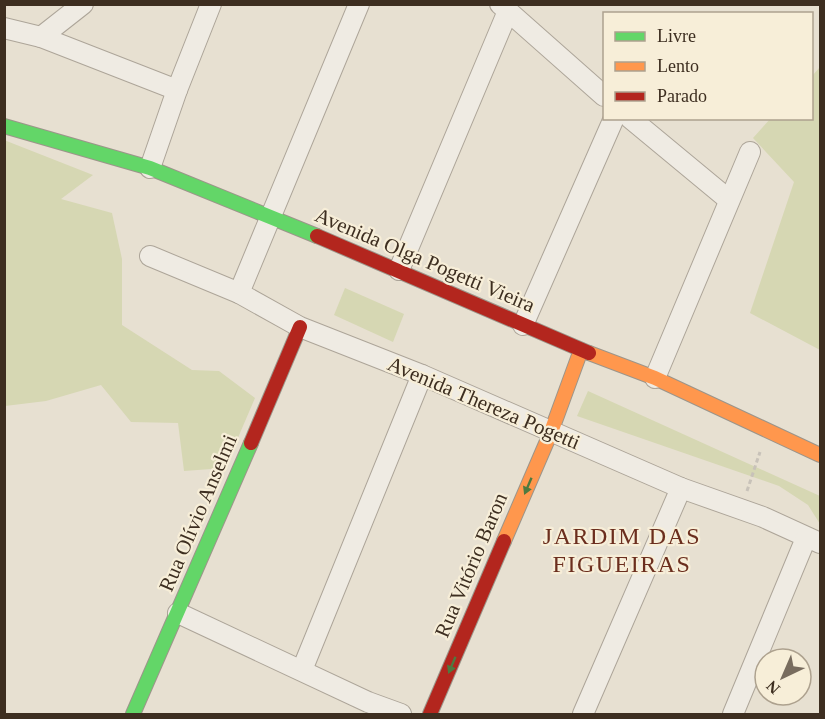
<svg xmlns="http://www.w3.org/2000/svg" width="825" height="719" font-family="'Times New Roman',serif">
<style>
.green{fill:#d6d7b3}
.lines{fill:none;stroke-linecap:round;stroke-linejoin:round}
.street-casing{stroke:#ada599;stroke-width:22}
.fast-casing{stroke:#9c958a;stroke-width:16}
.slow-casing{stroke:#9c958a;stroke-width:16}
.jam-casing{stroke:#9c958a;stroke-width:16}
.path{stroke:#c8c2b9;stroke-width:3;stroke-dasharray:4.5 3;stroke-linecap:butt}
.street{stroke:#efebe3;stroke-width:20}
.fast{stroke:#63d668;stroke-width:14}
.slow{stroke:#ff974d;stroke-width:14}
.jam{stroke:#b3261e;stroke-width:14}
.oneway{fill:#4e7a40}
.labels{text-anchor:middle;stroke-width:4.5;stroke-linejoin:round;paint-order:stroke}
.street-label{font-size:21px;fill:#3d2e20;stroke:#f7eed8}
.quarter-label{font-size:24px;letter-spacing:1.5px;fill:#6b2e1e;stroke:#f7eed8}
</style>
<rect width="100%" height="100%" fill="#e7e0d1"/>
<!-- green -->
<g class="green">
<polygon points="820,67 820,350 750,313 794,182 753,138 770,119 812,118 812,76"/>
<polygon points="4,140 93,175 61,199 112,213 122,259 122,325 192,370 219,371 255,398 225,468 184,471 178,423 131,422 101,385 46,401 5,406"/>
<polygon points="345,288 404,314 393,342 334,315"/>
<polygon points="588,391 820,496 820,524 808,505 779,486 577,416"/>
</g>
<g class="lines">
<!-- street casing -->
<g class="street-casing">
<g id="street">
<polyline points="500,4 604,96"/>
<polyline points="4,28 41,37 177,90"/>
<polyline points="41,37 83,4"/>
<polyline points="630,118 729,200"/>
<polyline points="150,168 177,90 211,4"/>
<polyline points="150,256 239,293 300,327 422,375 681,488 763,517 820,543"/>
<polyline points="399,270 508,11"/>
<polyline points="239,293 359,4"/>
<polyline points="523,325 614,118"/>
<polyline points="655,378 750,152"/>
<polyline points="178,613 368,702 401,714"/>
<polyline points="302,670 422,375"/>
<polyline points="583,714 681,488"/>
<polyline points="733,714 806,538"/>
</g>
</g>
<!-- fast casing -->
<g class="fast-casing">
<g id="fast">
<polyline points="4,126 150,168 317,236"/>
<polyline points="133,714 251,443"/>
</g>
</g>
<!-- slow casing -->
<g class="slow-casing">
<g id="slow">
<polyline points="589,353 655,378 820,455"/>
<polyline points="504,541 551,432 581,350"/>
</g>
</g>
<!-- jam casing -->
<g class="jam-casing">
<g id="jam">
<polyline points="317,236 589,353"/>
<polyline points="251,443 300,327"/>
<polyline points="430,714 504,541"/>
</g>
</g>
<!-- path -->
<polyline class="path" points="747,491 760,452"/>
<!-- street -->
<use href="#street" class="street"/>
<!-- fast -->
<use href="#fast" class="fast"/>
<!-- slow -->
<use href="#slow" class="slow"/>
<!-- jam -->
<use href="#jam" class="jam"/>
</g>
<!-- one-way arrows -->
<defs><path id="oneway-solid" d="M-6-.8H1V-3.2L6.5 0L1 3.2V.8H-6Z" transform="scale(1.5)"/></defs>
<g class="oneway">
<use href="#oneway-solid" transform="translate(528 486) rotate(113)"/>
<use href="#oneway-solid" transform="translate(452 665) rotate(113)"/>
</g>
<g class="labels">
<!-- street labels -->
<g class="street-label">
<text transform="translate(425 260) rotate(23)" y="7">Avenida Olga Pogetti Vieira</text>
<text transform="translate(484 403) rotate(23)" y="7">Avenida Thereza Pogetti</text>
<text transform="translate(198 513) rotate(-67)" y="7">Rua Olívio Anselmi</text>
<text transform="translate(471 565) rotate(-67)" y="7">Rua Vitório Baron</text>
</g>
<!-- quarter labels -->
<g class="quarter-label">
<text x="622" y="544">JARDIM DAS<tspan x="622" dy="28">FIGUEIRAS</tspan></text>
</g>
</g>
<!-- border -->
<rect width="825" height="719" fill="none" stroke="#3d2e20" stroke-width="12"/>
<!-- legend -->
<rect x="603" y="12" width="210" height="108" fill="#f7eed8" stroke="#ada18e" stroke-width="1.5"/>
<rect x="615" y="32" width="30" height="9" fill="#63d668" stroke="#ada18e" stroke-width="1.5"/>
<text x="657" y="42" font-size="18" fill="#3d2e20">Livre</text>
<rect x="615" y="62" width="30" height="9" fill="#ff974d" stroke="#ada18e" stroke-width="1.5"/>
<text x="657" y="72" font-size="18" fill="#3d2e20">Lento</text>
<rect x="615" y="92" width="30" height="9" fill="#b3261e" stroke="#ada18e" stroke-width="1.5"/>
<text x="657" y="102" font-size="18" fill="#3d2e20">Parado</text>
<!-- north arrow -->
<g transform="translate(783 677) rotate(224)"><circle r="28" fill="#f7eed8" stroke="#ada18e" stroke-width="1.5"/>
<path d="M0-4.5L10 22L0 15L-10 22Z" fill="#786c5e"/>
<text y="-9" font-size="16" font-weight="bold" text-anchor="middle" fill="#3d2e20">N</text>
</g>
</svg>
